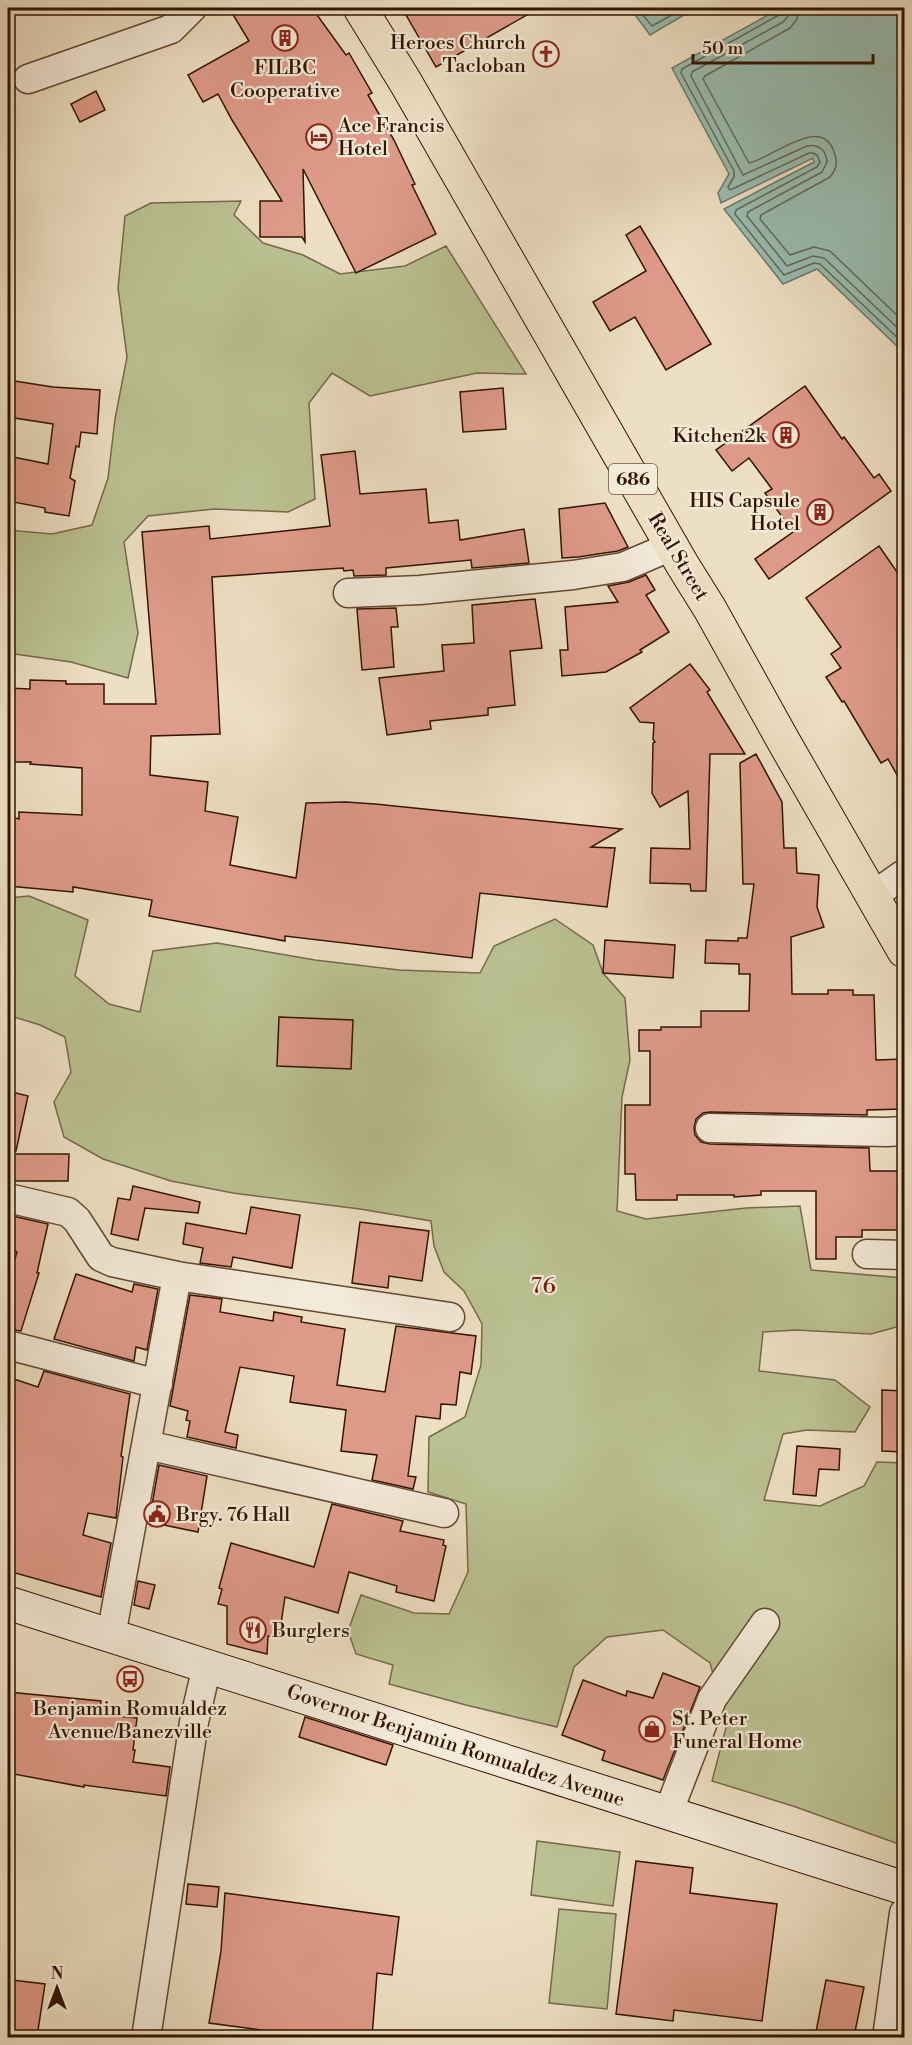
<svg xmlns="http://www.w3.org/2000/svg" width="912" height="2045" font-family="'Libre Bodoni',serif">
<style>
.green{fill:#bac192;stroke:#766a49;stroke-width:1.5}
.water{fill:#99bdb0;stroke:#70796a;stroke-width:1.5}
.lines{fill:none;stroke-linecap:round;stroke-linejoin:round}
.shore{stroke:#666858;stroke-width:1.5}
.building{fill:#de9a89;stroke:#331400;stroke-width:1.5}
.minor-casing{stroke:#624731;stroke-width:31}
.secondary-casing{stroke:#331400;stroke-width:35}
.primary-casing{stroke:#331400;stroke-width:35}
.minor{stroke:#f3ead8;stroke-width:28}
.secondary{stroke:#f3ead8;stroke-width:33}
.primary{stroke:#eddfc3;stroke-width:33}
.labels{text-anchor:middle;stroke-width:4.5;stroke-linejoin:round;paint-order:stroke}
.shield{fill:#f3ead8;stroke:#6d5441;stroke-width:1.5}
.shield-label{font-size:18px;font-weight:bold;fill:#331400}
.poi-label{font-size:20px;fill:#331400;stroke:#f3ead8;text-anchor:start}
.street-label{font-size:20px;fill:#331400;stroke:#f3ead8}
.quarter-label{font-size:22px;letter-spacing:1.5px;fill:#7a1f14;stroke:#f3ead8}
</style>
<rect width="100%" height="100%" fill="#eddfc3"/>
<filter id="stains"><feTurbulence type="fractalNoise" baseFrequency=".00333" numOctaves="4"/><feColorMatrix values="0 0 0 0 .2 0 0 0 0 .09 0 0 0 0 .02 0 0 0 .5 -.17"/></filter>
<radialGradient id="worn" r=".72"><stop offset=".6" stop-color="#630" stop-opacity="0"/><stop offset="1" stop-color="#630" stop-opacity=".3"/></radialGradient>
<!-- green -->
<g class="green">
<polygon points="241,201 234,215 263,243 303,255 340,274 405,266 446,246 526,374 477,373 370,396 332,373 309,403 315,499 288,512 214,509 148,516 124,542 138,633 128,678 71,662 8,653 8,530 52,534 92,525 108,478 115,419 127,357 118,288 125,216 151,203"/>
<polygon points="29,896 88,920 75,976 109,1004 140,1012 153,951 217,943 315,960 399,970 480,973 494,946 555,919 593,945 603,973 625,998 630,1060 622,1097 617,1211 646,1219 746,1208 800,1206 811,1270 904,1278 904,1325 871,1334 796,1330 763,1332 759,1371 835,1380 870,1407 855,1432 807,1430 783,1434 764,1500 820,1506 864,1486 877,1462 904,1463 904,1846 793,1806 712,1781 727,1724 710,1663 663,1630 607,1637 574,1667 557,1727 466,1705 389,1684 393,1665 356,1654 348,1631 361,1595 414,1613 449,1614 468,1572 466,1504 428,1492 429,1437 465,1417 481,1365 482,1324 464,1291 444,1272 434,1246 431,1221 360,1209 233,1193 171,1181 103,1159 64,1137 54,1102 71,1072 65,1037 40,1025 8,1015 8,898"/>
<polygon points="537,1841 620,1852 613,1906 531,1895"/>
<polygon points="559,1909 616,1914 607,2009 549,2003"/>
</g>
<!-- water -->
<g class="water">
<polygon points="630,8 696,8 650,35"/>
<polygon points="781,8 904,8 904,353 817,269 783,284 724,209 814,162 813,158 721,203 718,193 729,174 672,68"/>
</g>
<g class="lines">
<!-- shore -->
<g class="shore">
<polyline points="637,8 652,26 684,8"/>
<polyline points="783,8 779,15 682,69 681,73 734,171 734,177 728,187 730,190 809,153 813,153 817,155 820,162 817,167 736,210 735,214 784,275 814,263 820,264 904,344"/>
<path d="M790 8 789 15 783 22 692 72 691 76 743 175 807 146C819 144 826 150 827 162L822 172 748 212 747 216 787 266 813 256 824 258 904 334"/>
<path d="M799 8 797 19 790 28 705 76 703 79 749 163C771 159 824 111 835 155 838 163 835 171 830 177L761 215 760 219 790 255 814 247 830 251 904 322"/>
</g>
</g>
<!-- building -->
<g class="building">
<polygon points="229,8 312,8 346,55 349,53 372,93 368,95 394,140 415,184 412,185 436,234 356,273 303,169 305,242 302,237 260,237 260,201 282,201 232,120 218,94 203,102 188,75 249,41"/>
<polygon points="402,8 539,8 436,67"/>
<polygon points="96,91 105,110 80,122 71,104"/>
<polygon points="640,226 711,344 666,370 635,317 610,331 593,302 646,271 626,235"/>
<polygon points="8,380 53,387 100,390 97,434 81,432 79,447 76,446 70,478 75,481 69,516 45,512 45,508 8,501 8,456 48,464 53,424 8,417"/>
<polygon points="805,386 842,439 844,437 874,478 879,474 891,491 769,579 755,559 793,532 765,493 772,489 749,458 732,471 716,450"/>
<polygon points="503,388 506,429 463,432 460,392"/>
<polygon points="355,451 360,494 426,489 429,523 458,520 460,540 524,529 529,563 472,568 471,560 386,568 386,575 354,576 353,570 344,571 343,568 212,577 220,734 151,736 150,775 208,782 205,811 238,817 230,865 296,878 306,803 346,802 375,804 622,829 591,847 615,848 607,907 480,893 472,958 285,936 285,941 149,916 152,900 73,887 73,892 8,886 8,816 19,819 19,812 82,815 82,768 30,764 31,762 12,762 12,714 8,714 8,688 30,689 30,680 66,681 66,684 104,684 104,704 156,704 142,532 209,526 210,539 330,526 321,455"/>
<polygon points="605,503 628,547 618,551 578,557 562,558 559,509"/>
<polygon points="879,546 904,582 904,787 888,759 881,763 844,701 842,702 826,677 841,668 831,654 841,647 806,598"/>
<polygon points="646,575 655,590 646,595 669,632 640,650 642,652 606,672 562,676 560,650 568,650 565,607 618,602 608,586 629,582"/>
<polygon points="535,599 542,648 510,651 515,705 488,708 488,715 430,721 431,729 387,735 379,678 444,671 442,645 474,643 472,605"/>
<polygon points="396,608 398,627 391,627 394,667 362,670 357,609"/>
<polygon points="690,664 710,690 707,692 745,754 710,754 706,891 691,891 690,884 650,883 651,848 690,849 688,791 660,807 652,793 653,743 655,742 653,739 654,723 640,722 630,708"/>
<polygon points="756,754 782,802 784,848 796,848 797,873 819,875 817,907 824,927 791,937 792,994 828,994 828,990 853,990 853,995 874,995 876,1060 904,1059 904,1109 867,1110 867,1115 710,1112 703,1113 696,1119 694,1128 695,1135 701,1142 710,1144 869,1148 870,1171 902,1171 902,1188 904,1188 904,1230 862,1230 862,1237 836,1237 836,1259 816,1259 816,1191 761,1191 761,1195 734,1197 734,1195 677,1195 677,1200 636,1200 635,1174 625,1174 625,1105 650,1105 650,1051 639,1051 639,1030 661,1030 661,1027 701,1027 701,1011 749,1011 750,974 739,974 739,964 705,963 706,940 738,941 738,938 747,938 754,884 743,884 740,763"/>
<polygon points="605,940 675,945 673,978 603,973"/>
<polygon points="279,1017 353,1020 351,1069 277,1066"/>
<polygon points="8,1091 28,1096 16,1151 8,1150"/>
<polygon points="8,1154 69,1154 68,1181 8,1181"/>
<polygon points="133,1186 200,1202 198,1213 145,1208 138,1240 111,1234 118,1198 130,1200"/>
<polygon points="251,1207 300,1215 292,1268 233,1257 231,1267 200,1263 203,1248 183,1244 186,1223 246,1234"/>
<polygon points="8,1215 48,1224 37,1273 39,1273 21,1331 8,1329 8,1282 17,1252 8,1249"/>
<polygon points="360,1222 429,1231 422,1281 389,1276 388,1288 352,1283"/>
<polygon points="76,1274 132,1292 134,1284 158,1289 147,1350 136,1347 134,1361 54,1339"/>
<polygon points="190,1295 222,1299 220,1312 273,1321 274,1312 302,1317 301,1322 345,1329 337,1385 385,1392 396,1326 476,1336 471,1374 460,1372 456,1405 441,1404 440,1419 416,1416 408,1476 416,1477 413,1489 372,1480 377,1455 341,1451 346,1410 290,1402 294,1376 240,1367 225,1432 238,1435 236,1448 187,1437 190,1421 186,1420 188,1411 170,1406"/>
<polygon points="44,1371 130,1394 121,1456 123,1457 116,1518 88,1513 83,1535 111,1543 101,1597 8,1571 8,1377 38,1387"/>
<polygon points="882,1390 904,1391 904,1452 882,1451"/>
<polygon points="797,1446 840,1449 839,1470 819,1469 816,1496 793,1494"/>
<polygon points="159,1465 207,1476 198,1532 149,1522"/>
<polygon points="332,1504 403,1521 400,1531 444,1540 443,1545 446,1546 434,1601 396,1592 397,1586 349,1572 338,1613 285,1597 279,1637 268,1636 267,1654 227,1644 227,1606 218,1604 222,1589 219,1588 231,1543 314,1567"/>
<polygon points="138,1581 155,1585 149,1609 134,1605"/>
<polygon points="663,1673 700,1687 663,1780 602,1760 605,1751 562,1735 583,1680 626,1696 627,1691 653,1698"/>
<polygon points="8,1692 101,1701 99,1714 137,1718 133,1750 135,1750 133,1762 170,1767 166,1796 84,1785 84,1787 8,1773"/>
<polygon points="305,1717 393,1745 386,1765 299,1737"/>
<polygon points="636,1861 693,1868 690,1893 777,1904 762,2021 674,2010 673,2021 616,2014"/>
<polygon points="188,1884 219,1887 217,1907 186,1904"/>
<polygon points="225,1893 399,1917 392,1975 377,1973 372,2037 314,2037 209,2023 221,1951"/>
<polygon points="12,1980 45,1984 37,2037 8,2037 8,2011"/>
<polygon points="826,1980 864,1987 854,2037 815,2037"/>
</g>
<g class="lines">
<!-- minor casing -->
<g class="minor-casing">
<g id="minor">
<polyline points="28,79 171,29 192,8"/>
<polyline points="348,593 420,590 573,575 623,567 672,546"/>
<polyline points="874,895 904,874"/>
<polyline points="710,1128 886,1132 904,1131"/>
<polyline points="8,1198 68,1212 77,1220 101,1257 112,1262 177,1276 450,1317"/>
<polyline points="867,1254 904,1255"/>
<polyline points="8,1345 158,1384"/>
<polyline points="147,1445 444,1513"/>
<polyline points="111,1636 177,1276"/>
<polyline points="668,1813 712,1699 765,1623"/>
<polyline points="146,2038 194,1722 207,1666"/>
<polyline points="887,2038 904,1913"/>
</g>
</g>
<!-- secondary casing -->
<g class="secondary-casing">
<polyline id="secondary" points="8,1603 904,1888"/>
</g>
<!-- primary casing -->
<g class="primary-casing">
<polyline id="primary" points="360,8 406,83 682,564 710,609 784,742 904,951"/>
</g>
<!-- minor -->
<use href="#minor" class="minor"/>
<!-- secondary -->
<use href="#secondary" class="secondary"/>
<!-- primary -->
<use href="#primary" class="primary"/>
</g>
<!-- icons -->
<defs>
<g id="building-ring" transform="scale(1.35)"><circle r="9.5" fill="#f3ead8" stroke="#8f2418" stroke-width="1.5"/><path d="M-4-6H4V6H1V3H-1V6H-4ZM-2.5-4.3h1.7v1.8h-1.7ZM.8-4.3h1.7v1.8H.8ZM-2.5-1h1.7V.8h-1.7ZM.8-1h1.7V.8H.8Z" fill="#8f2418"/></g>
<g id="church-ring" transform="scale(1.35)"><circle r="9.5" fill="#f3ead8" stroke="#8f2418" stroke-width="1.5"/><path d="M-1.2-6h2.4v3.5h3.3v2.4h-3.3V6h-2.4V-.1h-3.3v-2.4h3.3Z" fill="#8f2418"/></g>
<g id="hotel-ring" transform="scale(1.35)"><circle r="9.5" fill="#f3ead8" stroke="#8f2418" stroke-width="1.5"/><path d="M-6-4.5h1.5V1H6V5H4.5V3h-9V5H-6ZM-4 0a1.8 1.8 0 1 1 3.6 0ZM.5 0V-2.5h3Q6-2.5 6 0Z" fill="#8f2418"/></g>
<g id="civic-ring" transform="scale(1.35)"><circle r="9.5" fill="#f3ead8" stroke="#8f2418" stroke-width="1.5"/><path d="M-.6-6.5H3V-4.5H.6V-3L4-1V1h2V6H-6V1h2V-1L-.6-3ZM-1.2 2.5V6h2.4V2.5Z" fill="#8f2418"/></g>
<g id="restaurant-ring" transform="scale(1.35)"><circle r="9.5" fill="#f3ead8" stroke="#8f2418" stroke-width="1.5"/><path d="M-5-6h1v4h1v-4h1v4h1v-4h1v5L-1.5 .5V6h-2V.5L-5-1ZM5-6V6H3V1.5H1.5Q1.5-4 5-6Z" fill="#8f2418"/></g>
<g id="bus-ring" transform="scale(1.35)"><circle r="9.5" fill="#f3ead8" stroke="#8f2418" stroke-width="1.5"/><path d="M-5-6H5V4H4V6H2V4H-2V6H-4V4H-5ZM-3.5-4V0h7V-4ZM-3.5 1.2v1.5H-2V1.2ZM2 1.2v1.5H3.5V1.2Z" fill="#8f2418"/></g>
<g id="shop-ring" transform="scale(1.35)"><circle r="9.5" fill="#f3ead8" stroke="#8f2418" stroke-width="1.5"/><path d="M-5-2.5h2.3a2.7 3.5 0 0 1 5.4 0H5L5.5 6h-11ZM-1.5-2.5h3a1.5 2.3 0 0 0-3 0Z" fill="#8f2418"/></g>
</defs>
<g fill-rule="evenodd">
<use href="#building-ring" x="285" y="38"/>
<use href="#church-ring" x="546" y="54"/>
<use href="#hotel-ring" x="319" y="137"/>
<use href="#building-ring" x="786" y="435"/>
<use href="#building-ring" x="820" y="512"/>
<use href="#civic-ring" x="157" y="1514"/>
<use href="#restaurant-ring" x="253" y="1630"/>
<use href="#bus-ring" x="130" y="1679"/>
<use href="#shop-ring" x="652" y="1729"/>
</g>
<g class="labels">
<!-- shield labels -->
<rect class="shield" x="609" y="464" width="48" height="30" rx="4.5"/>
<g class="shield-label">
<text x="633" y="485">686</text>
</g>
<!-- poi labels -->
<g class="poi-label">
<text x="526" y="49" text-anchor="end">Heroes Church<tspan x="526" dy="23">Tacloban</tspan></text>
<text x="285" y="74" text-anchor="middle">FILBC<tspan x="285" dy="23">Cooperative</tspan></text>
<text x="338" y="132">Ace Francis<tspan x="338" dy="23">Hotel</tspan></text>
<text x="766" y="442" text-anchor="end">Kitchen2k</text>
<text x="800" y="507" text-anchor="end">HIS Capsule<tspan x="800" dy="23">Hotel</tspan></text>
<text x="176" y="1521">Brgy. 76 Hall</text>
<text x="272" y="1637">Burglers</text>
<text x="130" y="1715" text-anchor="middle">Benjamin Romualdez<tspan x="130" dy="23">Avenue/Banezville</tspan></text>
<text x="672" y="1725">St. Peter<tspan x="672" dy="23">Funeral Home</tspan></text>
</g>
<!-- street labels -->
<g class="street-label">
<text transform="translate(679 556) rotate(59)" y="7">Real Street</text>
<text transform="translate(456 1745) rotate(18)" y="7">Governor Benjamin Romualdez Avenue</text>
</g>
<!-- quarter labels -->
<g class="quarter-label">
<text x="544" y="1293">76</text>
</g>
</g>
<!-- margin -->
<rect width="912" height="2045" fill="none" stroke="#eddfc3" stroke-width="30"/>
<rect x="9" y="9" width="894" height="2027" fill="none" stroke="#331400" stroke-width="3"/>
<rect x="15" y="15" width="882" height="2015" fill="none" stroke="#331400" stroke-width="1.5"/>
<!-- north arrow -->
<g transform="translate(57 1988)" stroke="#f3ead8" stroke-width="4.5" paint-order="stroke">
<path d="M0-4.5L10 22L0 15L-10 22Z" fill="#331400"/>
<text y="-9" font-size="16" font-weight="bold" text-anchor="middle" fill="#331400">N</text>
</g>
<!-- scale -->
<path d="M693 54v9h180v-9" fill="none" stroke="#331400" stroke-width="3"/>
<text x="702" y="54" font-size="18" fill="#331400" stroke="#f3ead8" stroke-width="4.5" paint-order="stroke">50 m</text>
<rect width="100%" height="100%" filter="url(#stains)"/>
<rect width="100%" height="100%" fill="url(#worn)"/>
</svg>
